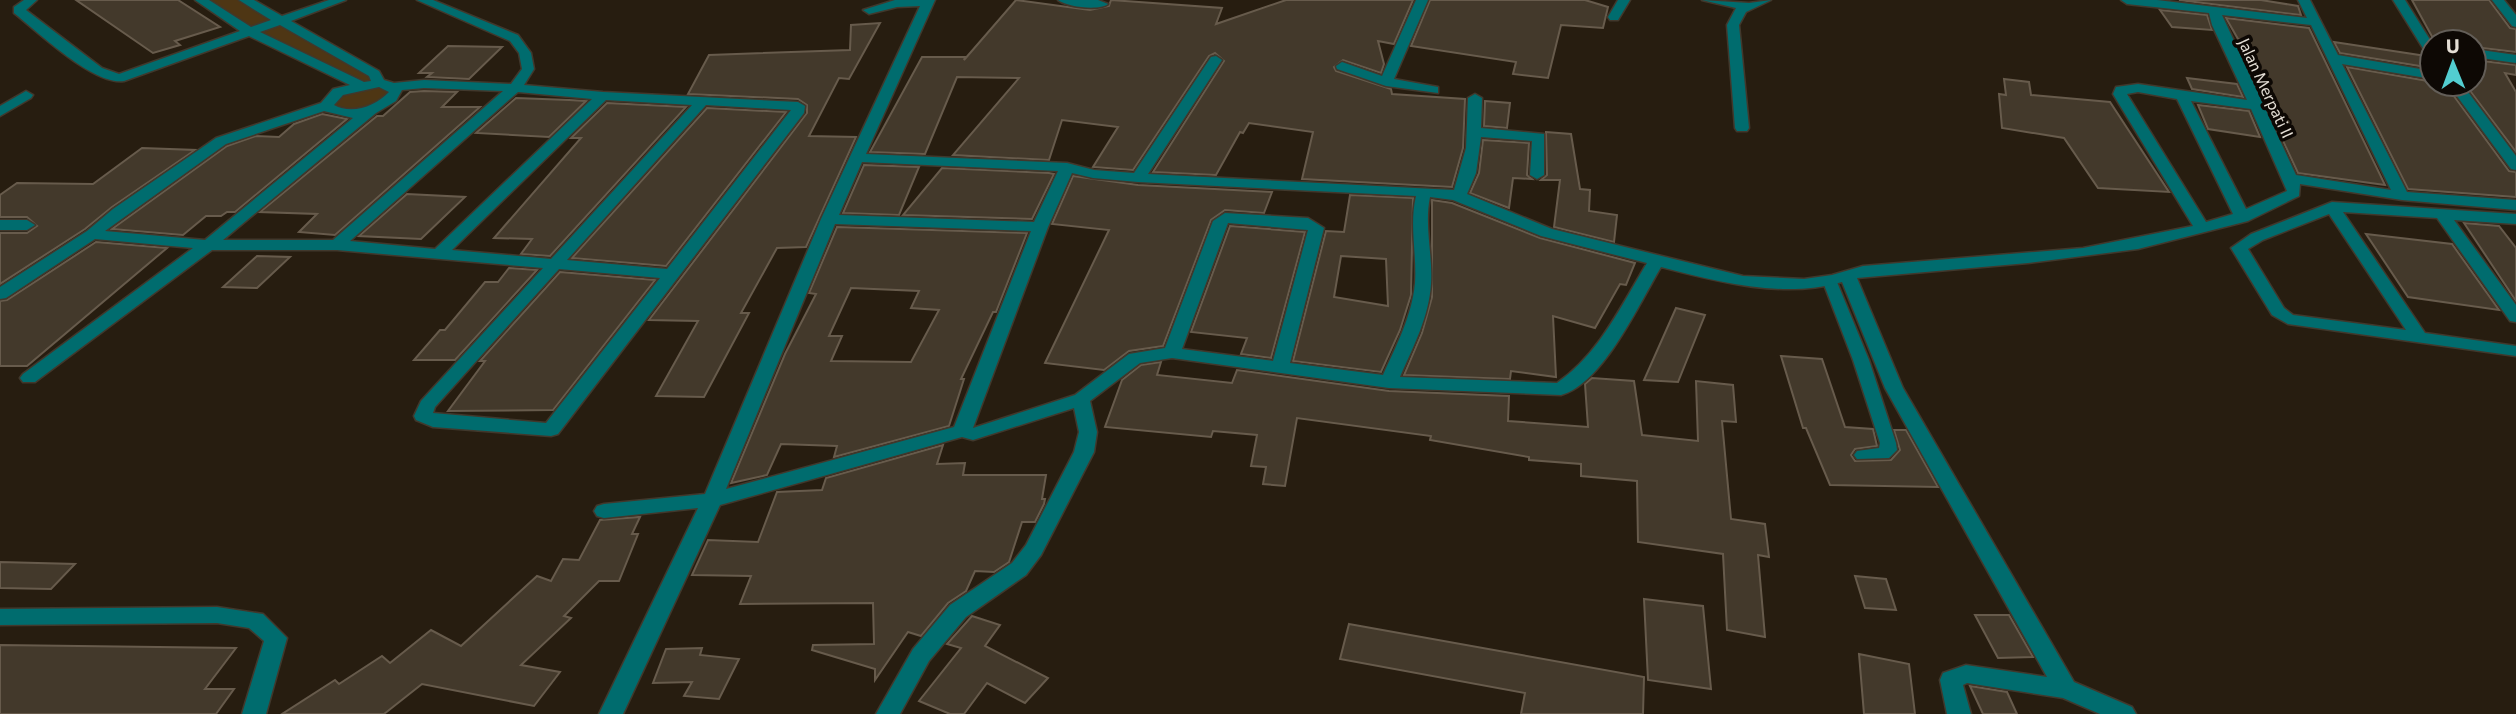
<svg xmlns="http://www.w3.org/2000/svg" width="2516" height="714" font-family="Commissioner,sans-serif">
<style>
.green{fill:#4e3614}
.building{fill:#43392b;stroke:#675b4c;stroke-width:2;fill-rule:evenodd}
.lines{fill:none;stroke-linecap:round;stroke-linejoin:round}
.service-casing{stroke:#41382c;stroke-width:3}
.minor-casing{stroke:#41382c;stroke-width:3}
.service{fill:#006c6e;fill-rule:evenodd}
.minor{fill:#006c6e;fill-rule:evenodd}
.labels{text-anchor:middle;stroke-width:7;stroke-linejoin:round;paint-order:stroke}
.far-street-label{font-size:16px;fill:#e4ded5;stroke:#0d0804}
</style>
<rect width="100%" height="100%" fill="#271d10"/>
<!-- green -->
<polygon class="green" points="201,0 245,0 394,87 383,104 343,113 327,102 358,86 248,31"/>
<!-- building -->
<g class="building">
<polygon points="76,0 178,0 220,27 175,41 180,45 153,53"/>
<polygon points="1016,0 1090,10 1109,6 1111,0 1222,8 1216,24 1286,0 1413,0 1394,44 1378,41 1384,64 1381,73 1343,60 1334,67 1336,71 1391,89 1392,94 1465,99 1463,148 1452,187 1302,179 1313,132 1249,123 1243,133 1240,132 1216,175 1153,172 1224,61 1215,53 1209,56 1133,170 1093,167 1118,127 1062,120 1049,160 953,155 1019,78 957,77 925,154 870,152 922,57 965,57 964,60"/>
<polygon points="1430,0 1585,0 1608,7 1603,28 1561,25 1548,78 1513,74 1516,62 1411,46"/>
<polygon points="2179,0 2261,0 2298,6 2301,15"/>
<polygon points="2412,0 2489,0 2510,28 2516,29 2516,52 2474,47 2474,42 2435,42"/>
<polygon points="2160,10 2207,15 2212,30 2172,27"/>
<polygon points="2226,18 2309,28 2385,185 2298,173 2258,87 2263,88 2250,41 2238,39"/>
<polygon points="880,23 849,79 839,78 809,136 856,137 806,247 777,248 741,313 749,313 704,397 656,396 698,321 649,320 807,113 807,105 798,99 688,94 709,55 850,50 851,25"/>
<polygon points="2334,42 2426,56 2432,60 2432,68 2340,53"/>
<polygon points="448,46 502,47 469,79 427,77 432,73 419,73"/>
<polygon points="2474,60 2516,65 2516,75 2505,73 2516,92 2516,152 2465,84 2474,84"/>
<polygon points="2347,67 2445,84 2509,171 2516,172 2516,197 2408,189"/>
<polygon points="2187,78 2237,84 2243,97 2192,89"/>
<polygon points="2004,79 2029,82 2031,95 2110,102 2169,192 2098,188 2064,138 2002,128 1999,94 2006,95"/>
<polygon points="424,91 457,92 442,107 480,107 335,235 299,232 317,214 260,212 377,116 383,116 410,92"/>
<polygon points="516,98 569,100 586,101 549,137 476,133"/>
<polygon points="1485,101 1510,103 1507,128 1484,126"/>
<polygon points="607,103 686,107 550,256 521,254 532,239 494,238 581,138 571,138"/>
<polygon points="2198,105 2249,111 2260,137 2208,129"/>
<polygon points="707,108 786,112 666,266 572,258"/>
<polygon points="322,114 347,119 235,212 227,212 221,216 206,216 183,235 112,229 227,146 256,136 279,137 294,124"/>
<polygon points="1546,132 1571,134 1580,189 1590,190 1589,211 1617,215 1614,242 1554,227 1560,180 1541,180 1547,175"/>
<polygon points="1483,140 1529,143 1527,175 1532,179 1513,178 1509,208 1470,193 1479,173"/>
<polygon points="142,148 195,150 112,207 85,229 0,284 0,233 27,233 37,226 27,217 0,217 0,195 17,183 93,184"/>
<polygon points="864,165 919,167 899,215 843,213"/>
<polygon points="942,168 1049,173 1054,174 1032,219 903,215"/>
<polygon points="1073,176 1138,185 1272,192 1264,213 1225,210 1211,220 1163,346 1129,351 1104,370 1045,363 1109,230 1052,224"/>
<polygon points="407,194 465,197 421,239 359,236"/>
<path d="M1350 195 1413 198 1411 295 1400 330 1381 372 1293 361 1326 231 1344 232ZM1341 256 1386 259 1388 306 1334 297Z"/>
<polygon points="1432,200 1452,203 1540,238 1635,263 1626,285 1620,284 1595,328 1553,316 1556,377 1511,371 1510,379 1404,375 1422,333 1432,297"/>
<polygon points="2464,223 2499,226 2516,248 2516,301"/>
<polygon points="1230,226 1305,232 1271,358 1241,354 1247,338 1191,332"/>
<path d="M837 227 1027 233 996 312H993L961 379H964L949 426 834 457 837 446 781 444 767 475 731 483 785 354 816 294 809 293ZM851 288 919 291 911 308 939 310 911 362 831 361 842 336H829Z"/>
<polygon points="2366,234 2452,244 2499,310 2408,297"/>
<polygon points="96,242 167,248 27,366 0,366 0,301 7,300"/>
<polygon points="257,256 290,257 257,288 223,287"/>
<polygon points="509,268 537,270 455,360 414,360 440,330 445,330 485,282 498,282"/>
<polygon points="560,272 655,280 553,410 448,411 485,361 480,361"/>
<polygon points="1676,308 1705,315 1678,382 1644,380"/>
<polygon points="1781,356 1822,359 1845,427 1873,429 1877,446 1855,449 1851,455 1855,461 1891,460 1900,450 1894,430 1906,430 1938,487 1830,485 1806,428 1803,428"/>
<polygon points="1161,362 1157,375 1232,383 1237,370 1389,391 1509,396 1508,421 1588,427 1585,384 1592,378 1634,381 1642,435 1698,441 1696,381 1733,385 1736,422 1722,421 1731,519 1765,524 1769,557 1758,555 1765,637 1727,630 1723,554 1638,542 1637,481 1581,476 1581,464 1529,460 1529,457 1430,440 1431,436 1297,418 1285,486 1263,484 1266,467 1251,466 1257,435 1213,431 1211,437 1105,427 1122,380 1141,365"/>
<polygon points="943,445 937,464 965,463 963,475 1046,475 1042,499 1045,499 1044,504 1035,522 1022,522 1009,562 994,572 975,571 966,591 948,603 921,636 908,632 875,680 875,669 812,650 813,645 874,644 873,603 740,604 751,576 692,575 708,540 758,542 777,492 822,490 826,478"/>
<polygon points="640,517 632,534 638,534 619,581 599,581 564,616 571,618 521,665 560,672 534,706 422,684 384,714 282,714 335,680 339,684 382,656 390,663 431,630 461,646 537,576 551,581 563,559 579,560 600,520"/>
<polygon points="0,562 75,564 51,589 0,588"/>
<polygon points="1855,576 1886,579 1896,610 1865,608"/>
<polygon points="1644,599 1703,606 1711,689 1648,680"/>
<polygon points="1975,615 2009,615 2033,657 1998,658"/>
<polygon points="972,616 1000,625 985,646 1048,678 1025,703 987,683 964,714 950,714 919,701 961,648 947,644"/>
<polygon points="1349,624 1644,677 1643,714 1521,714 1525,693 1340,659"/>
<polygon points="0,645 236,648 205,689 234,689 216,714 0,714"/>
<polygon points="702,648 700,655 739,659 719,699 684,696 692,682 653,683 666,649"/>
<polygon points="1859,654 1909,664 1915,714 1864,714"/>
<polygon points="1970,686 2007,692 2017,714 1983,714"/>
</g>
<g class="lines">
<!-- service casing -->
<g class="service-casing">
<polygon id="service" points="1830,278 1837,282 1869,360 1896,443 1897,450 1889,458 1857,459 1854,455 1857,451 1879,448 1880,443 1853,360 1823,282"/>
</g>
<!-- minor casing -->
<g class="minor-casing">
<g id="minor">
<path d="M24 0H37L26 10 102 68 119 74 240 31 195 0H209L251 27 271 20 239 0H254L282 16 329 0H346L291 21 379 71 384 80 394 83 424 80 511 84 522 69 519 53 510 41 417 0H433L518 35 531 53 534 69 524 85 603 92 798 102 805 106 804 113 558 434 551 436 433 427 416 420 414 416 421 401 543 268 337 250H212L35 382H23L20 378 23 374 193 248 95 239 6 298 0 299V287L87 231 113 209 216 138 321 103 333 89 350 85 249 36 124 81C94 86 37 31 14 13V7ZM280 25 369 76 371 81 364 82 260 32ZM379 87 389 92C376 106 352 115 334 105L343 95ZM424 88 503 91 333 240H223L376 113 396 101 402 90ZM518 92 592 99 435 249 350 241ZM606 100 692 105 551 259 452 250ZM706 105 791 110 667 269 567 260ZM324 111 353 118 205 240 105 231 226 144ZM559 269 660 278 546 423 433 413 435 407Z"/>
<path d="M895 0H935L866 154 1067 163 1094 170 1134 173 1211 57 1216 56 1222 60 1148 174 1454 190 1466 148 1468 98 1475 94 1482 98 1481 128 1544 134V175L1537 179 1530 175 1532 141 1481 137 1476 173 1467 194 1552 229 1743 276 1804 279 1832 275 1863 266 2083 248 2193 226 2113 94 2116 87 2138 84 2247 100 2212 25 2209 13 2127 4 2121 0H2157L2307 18 2298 0H2310L2338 55 2432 71V79L2342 64 2407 192 2516 200V210L2402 200 2300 184 2299 196 2248 221 2138 249 2028 263 1857 278 1903 388 2074 682 2132 707 2136 714H2100L2063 698 1967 683 1963 685 1971 714H1947L1940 680 1943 673 1966 665 2047 677 1885 388 1842 282C1783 299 1719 282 1661 267 1640 302 1603 384 1561 395L1389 388 1172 358 1140 363 1090 401 1097 432 1094 452 1041 555 1026 575 966 617 929 661 900 714H876L913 649 950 605 1012 563 1026 545 1074 452 1079 432 1074 408 973 440 962 437 720 505 623 714H599L698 508 604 518 597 516 594 511 597 506 604 504 705 494 821 219 920 6 897 7 869 14 863 10ZM2222 15 2311 25 2391 190 2296 175ZM2138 92 2177 99 2233 214 2206 222 2127 94ZM2191 101 2251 109 2287 191 2246 209ZM862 162 1058 171 1034 222 839 215ZM1072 173 1093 178 1138 182 1416 196C1409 225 1417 254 1415 283 1412 316 1396 346 1383 375L1290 363 1324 228 1308 218 1225 213 1213 221 1165 348 1129 354 1075 395 973 428 1048 227ZM1430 197 1453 200 1541 236 1647 263C1621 306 1599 354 1557 383L1400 377C1413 347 1429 317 1431 284 1433 255 1424 226 1430 197ZM1228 223 1308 230 1273 361 1182 349ZM835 224 1031 231 954 427 726 489Z"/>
<path d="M1058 0H1098L1108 4C1099 11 1067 7 1058 0Z"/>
<polygon points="1416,0 1428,0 1394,79 1438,87 1438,93 1386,86 1337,69 1336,66 1342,62 1382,76"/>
<polygon points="1618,0 1630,0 1618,20 1610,20 1608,17"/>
<polygon points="1702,0 1749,3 1771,0 1746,12 1739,25 1749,128 1747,131 1737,131 1735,128 1727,25 1736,8"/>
<polygon points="2393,0 2405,0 2432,43 2432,57 2426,53"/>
<polygon points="2492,0 2504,0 2516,15 2516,27 2512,26"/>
<polygon points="2474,49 2516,55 2516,63 2474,57"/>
<polygon points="2448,84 2462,84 2516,156 2516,170 2511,169"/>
<polygon points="26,91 33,95 31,98 0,116 0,106"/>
<path d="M2332 202 2516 214V224L2454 220 2516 305V322L2510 321 2437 218 2343 212 2425 333 2516 346V356L2288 324 2272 315 2231 248 2251 234ZM2329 214 2406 330 2293 315 2284 308 2248 249 2263 240Z"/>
<polygon points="0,220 27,220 35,225 27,230 0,230"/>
<polygon points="217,607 263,614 287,638 266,714 242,714 264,641 249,628 217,623 0,625 0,609"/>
</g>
</g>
<!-- service -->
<use href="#service" class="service"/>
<!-- minor -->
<use href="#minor" class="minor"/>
</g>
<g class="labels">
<!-- far-street labels -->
<g class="far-street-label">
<text transform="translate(2266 88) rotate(65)" y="6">Jalan Merpati II</text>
</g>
</g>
<!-- north arrow -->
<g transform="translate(2453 63) rotate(359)"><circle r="33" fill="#0d0804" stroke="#635e58" stroke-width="2"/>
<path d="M0-5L12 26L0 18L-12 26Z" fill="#52cdd0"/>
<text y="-10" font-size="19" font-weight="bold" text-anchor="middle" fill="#e4ded5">U</text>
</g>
</svg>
